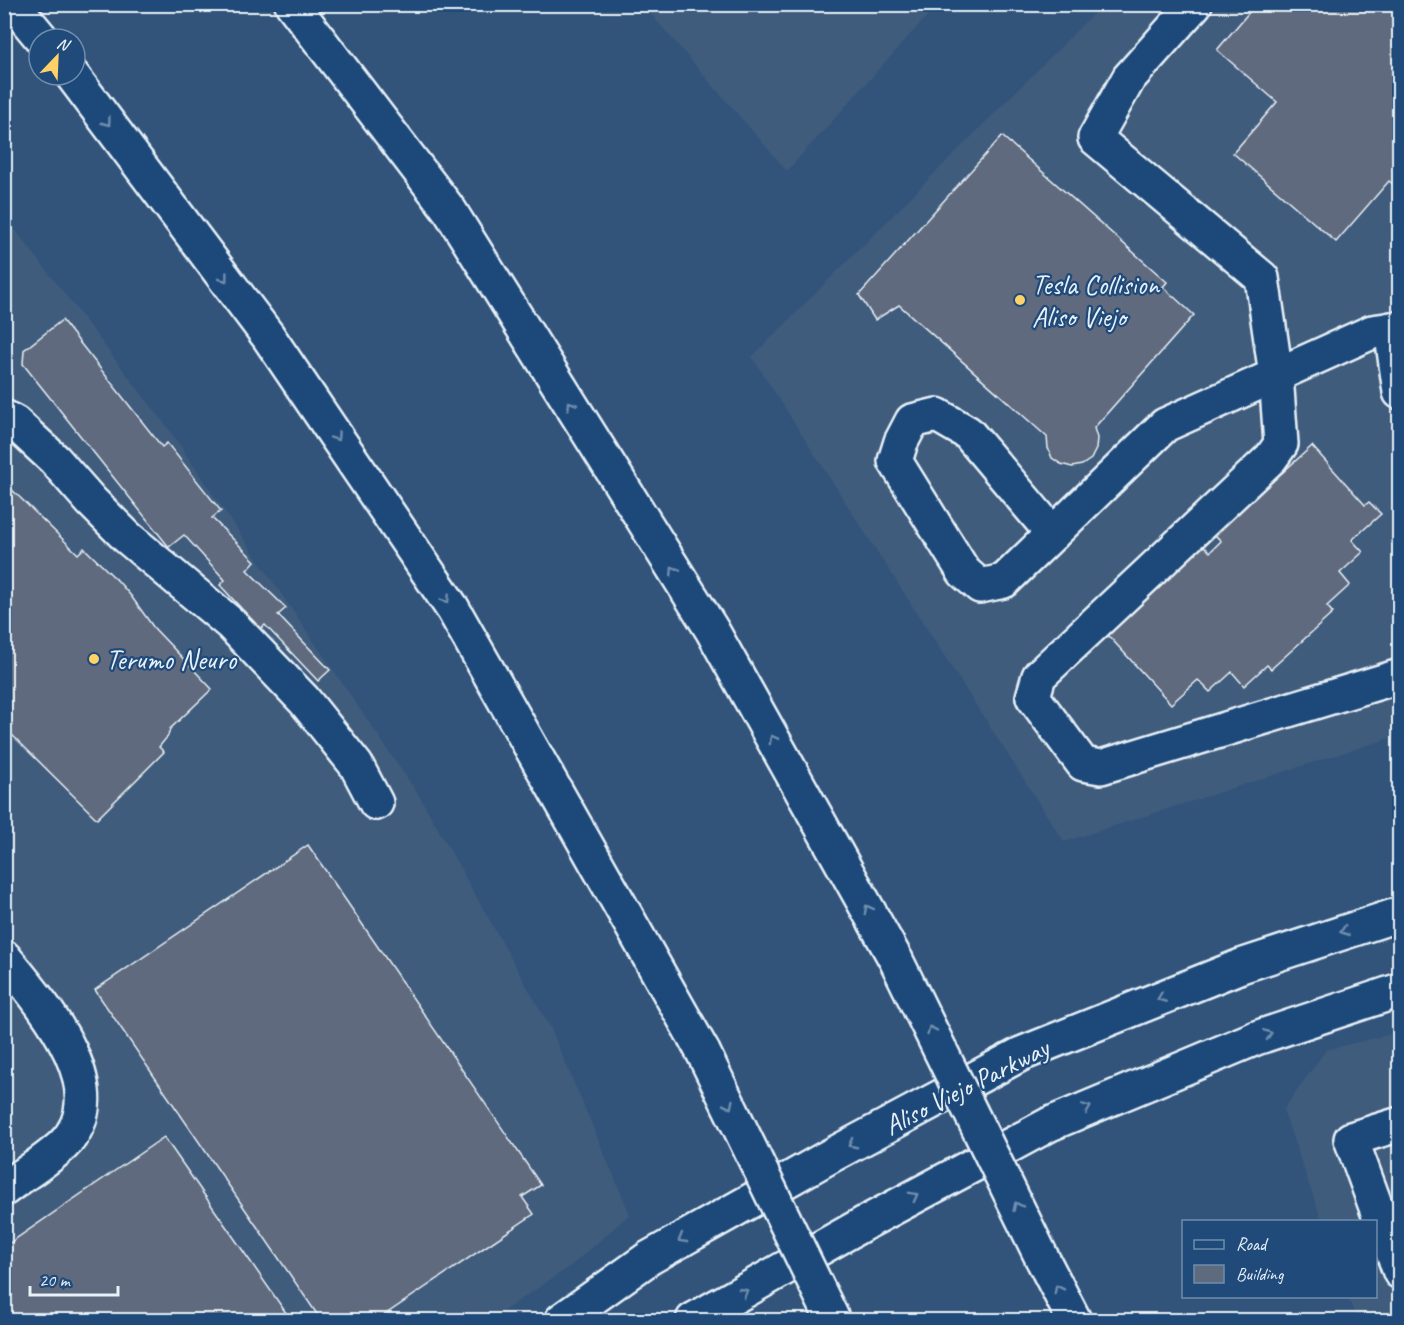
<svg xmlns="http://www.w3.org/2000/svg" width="1404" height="1325" font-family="Caveat,sans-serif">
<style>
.built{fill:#3f5b7c}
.building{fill:#5e6b7e;stroke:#e8f1f8;stroke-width:1.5}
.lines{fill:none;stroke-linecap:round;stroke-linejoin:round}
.minor-casing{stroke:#e8f1f8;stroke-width:38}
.major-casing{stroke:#e8f1f8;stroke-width:38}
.highway-casing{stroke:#e8f1f8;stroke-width:38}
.minor{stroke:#1f4a7a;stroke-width:33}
.major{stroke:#1f4a7a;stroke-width:33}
.highway{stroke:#1f4a7a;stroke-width:33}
.highway-bridge-casing{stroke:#e8f1f8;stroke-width:38;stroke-linecap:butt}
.highway-bridge{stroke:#1f4a7a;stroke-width:33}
.oneway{stroke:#6f8dac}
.poi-dot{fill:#ffd166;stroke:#1f4a7a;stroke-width:2}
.labels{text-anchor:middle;stroke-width:4.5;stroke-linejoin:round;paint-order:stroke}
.poi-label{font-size:28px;fill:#e8f1f8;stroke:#1f4a7a;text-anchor:start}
.street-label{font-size:28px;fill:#e8f1f8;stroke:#1f4a7a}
</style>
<rect width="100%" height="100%" fill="#32547b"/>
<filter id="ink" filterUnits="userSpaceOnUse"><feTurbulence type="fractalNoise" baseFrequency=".0167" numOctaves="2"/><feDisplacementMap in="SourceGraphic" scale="12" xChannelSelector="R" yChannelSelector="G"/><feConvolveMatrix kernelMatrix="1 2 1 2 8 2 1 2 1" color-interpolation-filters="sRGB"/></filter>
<g filter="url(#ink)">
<!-- built -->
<g class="built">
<polygon points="643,5 937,5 787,171"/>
<polygon points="1102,5 1399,5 1399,735 1064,842 752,357"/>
<polygon points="4,215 168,428 420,797 551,1029 630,1214 572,1265 490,1320 5,1320"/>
<polygon points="1399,1032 1399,1320 1357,1320 1348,1297 1376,1296 1376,1222 1322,1221 1283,1110 1326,1050"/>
</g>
<!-- building -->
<g class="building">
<polygon points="1256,4 1400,4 1400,190 1389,181 1336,242 1233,153 1277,102 1217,50"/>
<polygon points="1002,136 1167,282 1163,287 1194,315 1094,428 1097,438 1096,449 1091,459 1082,465 1072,467 1061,464 1052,458 1048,448 1047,437 899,305 875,320 859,295"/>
<polygon points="62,320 162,447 167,443 221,511 212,518 255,561 247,570 286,608 278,615 330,670 318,681 265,625 260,629 220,585 225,580 184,535 169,547 23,364 24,350"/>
<polygon points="1312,446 1365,505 1369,502 1381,514 1352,540 1363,552 1340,573 1350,585 1327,606 1333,613 1271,669 1267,665 1244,686 1232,672 1210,692 1198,680 1171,704 1106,633 1203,545 1210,552 1221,541 1214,534"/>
<polygon points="4,482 78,554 84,548 118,581 131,596 154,628 212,689 170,729 168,736 159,747 164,752 97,819 4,727"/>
<polygon points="308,845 541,1185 522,1197 534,1214 377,1320 321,1320 95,990"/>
<polygon points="164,1137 291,1320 4,1320 4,1247"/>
</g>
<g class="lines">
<!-- minor casing -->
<g class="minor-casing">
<g id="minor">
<polyline points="1195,4 1129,78 1095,138 1262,278 1276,375 1281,444 1271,458 1039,676 1033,697 1083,764 1101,767 1400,676"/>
<polyline points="1391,329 1400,392"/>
<polyline points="4,417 15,423 55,460 91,501 127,537 231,624 304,700 356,765 376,803"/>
<polyline points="1053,534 968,433 937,415 912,421 901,442 895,461 964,572 980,586 1004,581 1165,425 1372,332 1400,328"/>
<path d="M4 957C40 1001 119 1090 63 1145 46 1161 24 1174 4 1189"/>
<polyline points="1400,1124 1351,1139 1400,1272"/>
</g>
</g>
<!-- major casing -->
<g class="major-casing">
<g id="major">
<polyline points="562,1320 649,1258 832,1155 1021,1054 1241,966 1400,914"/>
<polyline points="693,1320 863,1224 1050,1124 1256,1038 1400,990"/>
</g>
</g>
<!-- highway casing -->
<g class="highway-casing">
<g id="highway">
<polyline points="13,4 42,39"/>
<polyline points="292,4 450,211 712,630 896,960"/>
<polyline points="72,75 268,336 453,609 703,1052"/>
<polyline points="1042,1258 1074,1320"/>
</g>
</g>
<!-- minor -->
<use href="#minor" class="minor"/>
<!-- major -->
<use href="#major" class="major"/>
<!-- highway -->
<use href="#highway" class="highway"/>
<!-- highway-bridge casing -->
<g class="highway-bridge-casing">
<g id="highway-bridge">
<polyline points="896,960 1042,1258"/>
<polyline points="703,1052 833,1320"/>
</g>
</g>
<!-- highway-bridge -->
<use href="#highway-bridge" class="highway-bridge"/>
</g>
<!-- one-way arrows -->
<defs><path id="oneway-chevron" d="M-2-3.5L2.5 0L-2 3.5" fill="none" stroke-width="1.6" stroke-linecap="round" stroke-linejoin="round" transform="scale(1.5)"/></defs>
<g class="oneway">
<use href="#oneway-chevron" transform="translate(107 122) rotate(53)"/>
<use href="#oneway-chevron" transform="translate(224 278) rotate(53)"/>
<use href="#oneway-chevron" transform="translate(571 405) rotate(-122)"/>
<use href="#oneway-chevron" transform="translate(336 437) rotate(56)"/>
<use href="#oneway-chevron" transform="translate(674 570) rotate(-122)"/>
<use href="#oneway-chevron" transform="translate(446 599) rotate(56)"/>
<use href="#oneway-chevron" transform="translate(773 739) rotate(-119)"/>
<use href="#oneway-chevron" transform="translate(868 909) rotate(-119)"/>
<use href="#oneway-chevron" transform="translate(1344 931) rotate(161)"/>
<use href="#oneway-chevron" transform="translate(1161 998) rotate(158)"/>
<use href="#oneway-chevron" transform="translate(931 1030) rotate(-116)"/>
<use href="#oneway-chevron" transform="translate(1268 1034) rotate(-19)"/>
<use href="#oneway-chevron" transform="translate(729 1105) rotate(64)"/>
<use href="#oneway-chevron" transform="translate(1087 1108) rotate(-23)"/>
<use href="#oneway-chevron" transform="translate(852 1144) rotate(152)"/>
<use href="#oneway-chevron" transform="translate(914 1196) rotate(-28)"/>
<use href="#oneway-chevron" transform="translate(1017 1206) rotate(-116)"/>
<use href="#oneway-chevron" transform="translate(682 1239) rotate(150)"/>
<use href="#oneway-chevron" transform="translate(1058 1289) rotate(-116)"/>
<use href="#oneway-chevron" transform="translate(744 1292) rotate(-30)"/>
</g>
</g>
<!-- markers -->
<g class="poi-dot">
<circle cx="1020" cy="300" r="6"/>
<circle cx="94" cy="659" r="6"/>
</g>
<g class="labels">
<!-- poi labels -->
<g class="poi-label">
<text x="1032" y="294">Tesla Collision<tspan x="1032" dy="32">Aliso Viejo</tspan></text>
<text x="106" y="669">Terumo Neuro</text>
</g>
<!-- street labels -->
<g class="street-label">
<text transform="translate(966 1086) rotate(-27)" y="10">Aliso Viejo Parkway</text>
</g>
</g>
<!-- margin -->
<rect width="1404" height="1325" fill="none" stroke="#1f4a7a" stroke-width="24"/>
<rect x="12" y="12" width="1380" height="1301" fill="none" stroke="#e8f1f8" stroke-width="2" filter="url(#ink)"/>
<!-- legend -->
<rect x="1182" y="1220" width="195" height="78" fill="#1f4a7a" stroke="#6f8dac" stroke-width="1.5"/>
<rect x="1194" y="1240" width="30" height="9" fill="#1f4a7a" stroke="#6f8dac" stroke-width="1.5"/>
<text x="1236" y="1250" font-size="18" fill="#e8f1f8">Road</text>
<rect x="1194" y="1265" width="30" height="18" fill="#5e6b7e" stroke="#6f8dac" stroke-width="1.5"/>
<text x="1236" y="1280" font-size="18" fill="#e8f1f8">Building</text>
<!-- north arrow -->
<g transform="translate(57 57) rotate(23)"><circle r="28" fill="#1f4a7a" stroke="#6f8dac" stroke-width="1.5"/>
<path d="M0-4.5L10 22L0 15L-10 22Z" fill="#ffd166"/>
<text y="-9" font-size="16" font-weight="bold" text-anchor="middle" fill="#e8f1f8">N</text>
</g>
<!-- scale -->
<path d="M30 1286v9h88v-9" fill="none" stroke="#e8f1f8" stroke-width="3"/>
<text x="39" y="1286" font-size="18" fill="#e8f1f8" stroke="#1f4a7a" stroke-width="4.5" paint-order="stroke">20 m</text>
</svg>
